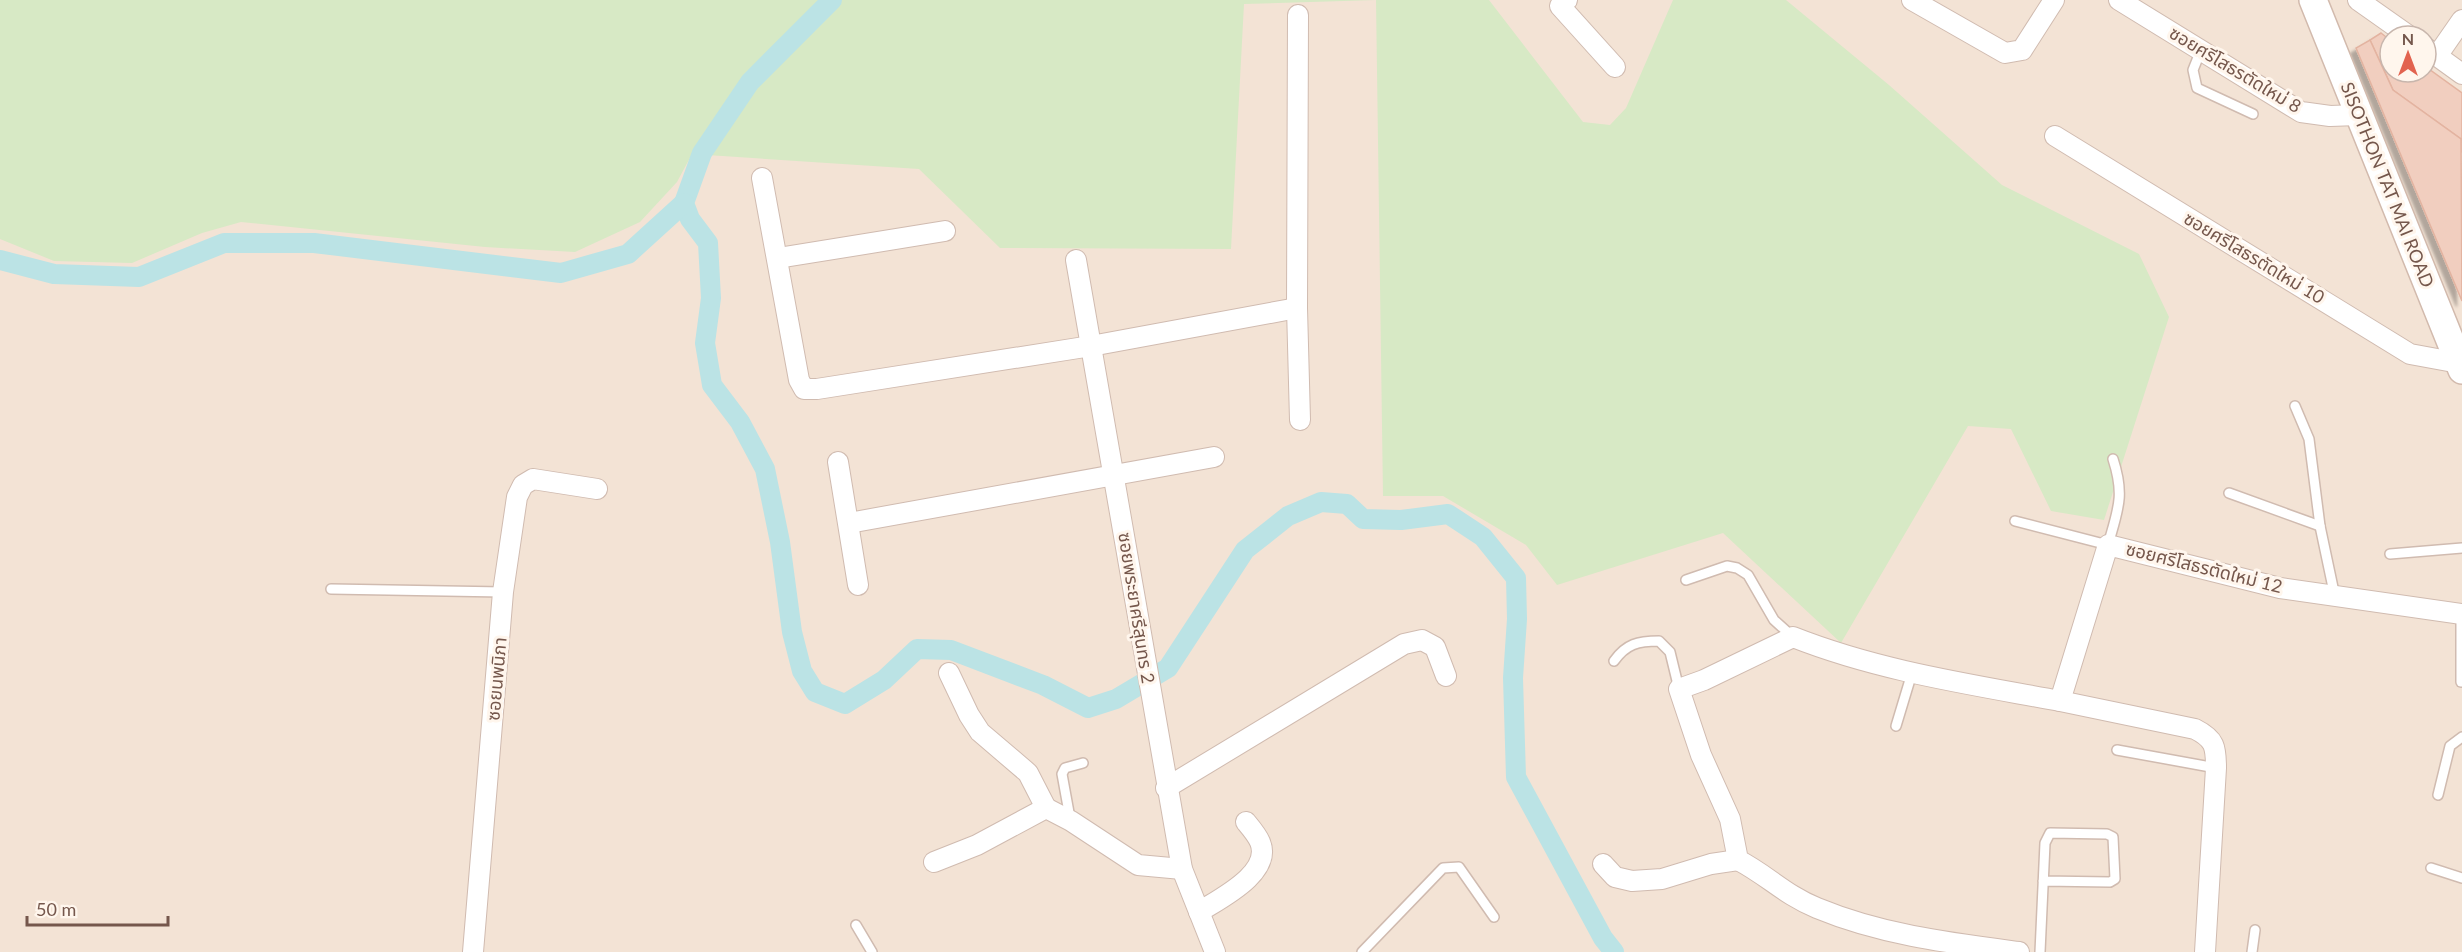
<svg xmlns="http://www.w3.org/2000/svg" width="2462" height="952" font-family="Lato,'Noto Sans Thai',sans-serif">
<style>
.residential{fill:#f3e3d5;fill-rule:evenodd}
.green{fill:#d7e9c5}
.lines{fill:none;stroke-linecap:round;stroke-linejoin:round}
.canal{stroke:#bbe3e5;stroke-width:20}
.building{fill:#f1cebf;stroke:#e3b3a0;stroke-width:1.5;filter:url(#shadow)}
.lane-casing{stroke:#d0bbb0;stroke-width:12}
.street-casing{stroke:#d0bbb0;stroke-width:22}
.secondary-casing{stroke:#d2baad;stroke-width:30}
.lane{stroke:#fff;stroke-width:9}
.street{stroke:#fff;stroke-width:20}
.secondary{stroke:#fff;stroke-width:27}
.labels{text-anchor:middle;stroke-width:6;stroke-linejoin:round;paint-order:stroke}
.street-label{font-size:18px;fill:#75574c;stroke:#fff6ed}
</style>
<defs>
<filter id="shadow"><feDropShadow dx="-5.5" dy="5.5" stdDeviation="1.5" flood-color="#0004"/></filter>
</defs>
<rect width="100%" height="100%" fill="#fcf2e7"/>
<!-- residential -->
<path class="residential" d="M0 0H2462V952H0ZM2390 36H2426V72H2390Z"/>
<!-- green -->
<polygon class="green" points="0,0 1489,0 1583,122 1610,125 1626,108 1673,0 1786,0 1889,85 2002,185 2139,254 2169,317 2104,520 2051,511 2011,429 1968,426 1841,643 1723,533 1557,585 1526,545 1443,496 1383,496 1376,0 1244,4 1231,249 1000,248 919,169 692,154 677,182 640,222 575,252 485,247 241,222 202,233 132,263 54,261 0,239"/>
<g class="lines">
<!-- canal -->
<g class="canal">
<polyline points="832,0 750,82 702,153 684,203 690,219 708,243 711,298 705,343 712,385 740,422 765,469 780,542 792,632 802,671 815,692 845,704 884,680 917,649 951,650 1043,685 1088,708 1116,699 1168,668 1245,550 1288,516 1321,502 1347,504 1363,519 1401,520 1448,514 1483,537 1516,578 1517,619 1513,678 1516,777 1603,938 1614,952"/>
<polyline points="0,260 54,274 139,277 224,243 314,243 561,273 628,254 684,203"/>
</g>
</g>
<!-- building -->
<g class="building">
<polygon points="2381,33 2390,40 2390,72 2426,72 2426,67 2462,93 2462,152 2459,150 2461,139 2393,90 2370,40"/>
<polygon points="2370,40 2393,90 2461,139 2462,301 2356,48"/>
</g>
<g class="lines">
<!-- lane casing -->
<g class="lane-casing">
<g id="lane">
<polyline points="2201,50 2193,70 2197,88 2253,114"/>
<polyline points="2295,406 2309,439 2320,526 2335,597"/>
<polyline points="2229,493 2320,526"/>
<path d="M2015 521 2108 545C2118 509 2125 496 2113 459"/>
<polyline points="2390,554 2462,548"/>
<polyline points="1686,580 1727,566 1737,568 1748,575 1774,620 1793,637"/>
<polyline points="331,589 503,592"/>
<path d="M1614 661C1626 644 1638 641 1659 641L1670 652 1679 689"/>
<polyline points="2461,682 2461,614"/>
<polyline points="1896,726 1912,673"/>
<polyline points="2117,750 2216,768"/>
<polyline points="2438,795 2450,746 2462,737"/>
<polyline points="1070,818 1062,774 1065,768 1083,763"/>
<polyline points="2431,868 2462,878"/>
<polyline points="856,925 872,952"/>
<polyline points="1362,952 1443,868 1459,867 1494,917"/>
<polyline points="2040,952 2045,843 2050,833 2107,834 2113,837 2115,879 2110,882 2043,881"/>
<polyline points="2252,952 2255,930"/>
</g>
</g>
<!-- street casing -->
<g class="street-casing">
<g id="street">
<polyline points="1567,0 1560,6 1615,67"/>
<polyline points="1912,0 2005,53 2022,50 2054,0"/>
<polyline points="2119,0 2301,112 2330,116 2358,115"/>
<polyline points="2358,0 2409,36"/>
<polyline points="1298,15 1297,308 1300,420"/>
<polyline points="2426,48 2462,74"/>
<polyline points="2437,56 2462,20"/>
<polyline points="2055,136 2410,354 2459,363"/>
<polyline points="762,178 799,380 804,389 817,389 1091,346 1297,308"/>
<polyline points="778,258 945,231"/>
<polyline points="1076,260 1182,869 1215,952"/>
<polyline points="838,462 858,585"/>
<polyline points="849,523 1214,457"/>
<polyline points="949,673 969,715 980,732 1028,773 1046,808"/>
<polyline points="2060,701 2108,545 2280,588 2462,614"/>
<polyline points="1166,788 1404,644 1422,640 1435,647 1446,676"/>
<polyline points="934,862 977,845 1046,808 1071,821 1138,865 1182,869"/>
<polyline points="1603,864 1615,877 1632,881 1662,879 1711,864 1738,860"/>
<path d="M1199 912C1219 899 1273 873 1260 842 1257 835 1251 828 1246 822"/>
<polyline points="473,952 503,592 517,497 523,485 533,479 597,489"/>
<path d="M2019 952C1950 943 1882 935 1817 908 1785 895 1767 875 1738 860L1730 819 1701 755 1679 689 1704 680 1793 637C1879 671 1969 684 2060 701 2105 710 2150 720 2195 729 2215 739 2216 747 2216 768L2205 952"/>
</g>
</g>
<!-- secondary casing -->
<g class="secondary-casing">
<polyline id="secondary" points="2313,0 2462,370"/>
</g>
<!-- lane -->
<use href="#lane" class="lane"/>
<!-- street -->
<use href="#street" class="street"/>
<!-- secondary -->
<use href="#secondary" class="secondary"/>
</g>
<g class="labels">
<!-- street labels -->
<g class="street-label">
<text transform="translate(2235 70) rotate(31)" y="6">ซอยศรีโสธรตัดใหม่ 8</text>
<text transform="translate(2387 185) rotate(68)" y="6">SISOTHON TAT MAI ROAD</text>
<text transform="translate(2254 258) rotate(31)" y="6">ซอยศรีโสธรตัดใหม่ 10</text>
<text transform="translate(2204 568) rotate(14)" y="6">ซอยศรีโสธรตัดใหม่ 12</text>
<text transform="translate(1136 608) rotate(81)" y="6">ซอยพระยาศรีสุนทร 2</text>
<text transform="translate(497 679) rotate(-85)" y="6">ซอยนพนิภา</text>
</g>
</g>
<!-- north arrow -->
<g transform="translate(2408 54)"><circle r="28" fill="#fff6ed" stroke="#c8b6ad" stroke-width="1.5"/>
<path d="M0-4.5L10 22L0 15L-10 22Z" fill="#e2634f"/>
<text y="-9" font-size="16" font-weight="bold" text-anchor="middle" fill="#75574c">N</text>
</g>
<!-- scale -->
<path d="M27 916v9h141v-9" fill="none" stroke="#75574c" stroke-width="3"/>
<text x="36" y="916" font-size="18" fill="#75574c" stroke="#fff6ed" stroke-width="4.5" paint-order="stroke">50 m</text>
</svg>
